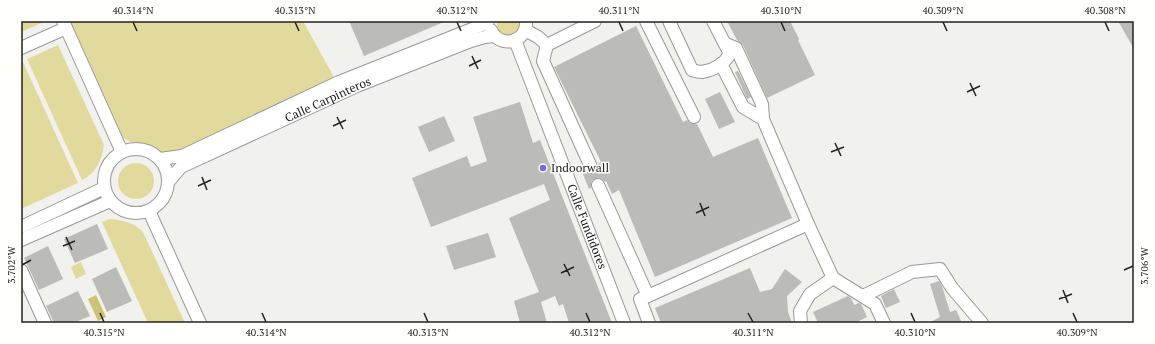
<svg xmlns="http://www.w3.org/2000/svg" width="1155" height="344" font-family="'PT Serif',serif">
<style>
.green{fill:#e2da9c}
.water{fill:#cec373}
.building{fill:#bbbbb7}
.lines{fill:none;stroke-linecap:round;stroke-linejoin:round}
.minor-casing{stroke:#999996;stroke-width:14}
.minor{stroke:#fff;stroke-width:12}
.ticks{fill:none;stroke:#222221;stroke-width:1.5}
.poi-dot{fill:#7a68e4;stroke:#fefefa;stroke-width:1.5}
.labels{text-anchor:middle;stroke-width:3;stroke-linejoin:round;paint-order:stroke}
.street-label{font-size:12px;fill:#222221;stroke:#fefefa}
.poi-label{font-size:12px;fill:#222221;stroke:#fefefa;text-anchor:start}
.neatline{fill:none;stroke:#222221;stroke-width:1.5}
.ticks-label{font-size:10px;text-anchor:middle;fill:#222221}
</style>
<rect width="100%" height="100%" fill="#f1f1ed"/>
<!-- green -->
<g class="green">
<polygon points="21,21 46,21 21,32"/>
<polygon points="70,21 303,21 335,79 166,159 123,138"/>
<path d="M497 21H520C522 40 495 41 497 21Z"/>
<path d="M58 45 104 145C102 159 96 174 82 180L27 59Z"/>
<polygon points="23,62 78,183 21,209 21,63"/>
<circle cx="136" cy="181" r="18"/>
<path d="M110 219C121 219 136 224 143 232L185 323H148L102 222Z"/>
<polygon points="81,262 86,274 76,279 71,267"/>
</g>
<!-- water -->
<polygon class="water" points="96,295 106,317 98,321 88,299"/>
<!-- building -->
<g class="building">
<polygon points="349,21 446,21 364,56"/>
<polygon points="727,21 790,21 799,39 798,40 815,75 767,98 743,45 737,40"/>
<polygon points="1118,21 1134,21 1134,49"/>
<polygon points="636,26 683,122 687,120 690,123 694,124 697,124 713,157 758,138 792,218 655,277 619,190 612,194 606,181 605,182 602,179 598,178 592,180 591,184 591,188 589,189 582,172 585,171 590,174 594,174 598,168 598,164 601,162 554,67"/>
<polygon points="738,71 751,97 747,99 735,72"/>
<polygon points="720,92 735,122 719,129 705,99"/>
<polygon points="520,102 533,143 540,140 612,323 569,323 563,304 559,306 555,296 541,302 547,323 520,323 514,301 539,292 509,218 550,200 544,184 431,227 412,178 467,156 471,167 487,161 473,117"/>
<polygon points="444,116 455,141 429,152 418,127"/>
<polygon points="97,224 108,249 75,263 64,239"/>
<polygon points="488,233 496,257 454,270 446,246"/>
<polygon points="48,246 63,279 39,290 24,258"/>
<polygon points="116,267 132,301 107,312 92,279"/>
<polygon points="750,268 760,292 772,289 785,269 802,282 787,296 788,312 792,323 661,323 655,308"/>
<polygon points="939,281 942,286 950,312 956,310 962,323 929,323 940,317 930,284"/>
<polygon points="894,289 900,302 886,308 881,296"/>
<polygon points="78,291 90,316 73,323 54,323 46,306"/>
<polygon points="848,296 851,298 854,305 859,303 861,304 867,317 855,323 818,323 813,312"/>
</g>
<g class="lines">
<!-- minor casing -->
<g class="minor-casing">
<g id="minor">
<polyline points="63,21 122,152"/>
<polyline points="646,21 694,117"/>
<path d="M669 21 692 70C695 71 699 72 702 72 714 70 724 64 730 54L713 21"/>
<path d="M491 30C500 50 528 42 526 21"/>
<polyline points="525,30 538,37 547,45"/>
<path id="s1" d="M515 40 624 323"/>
<polyline points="726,44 736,48 762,104 763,119"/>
<polyline points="21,48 66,28"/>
<circle cx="136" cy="181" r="32"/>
<polyline points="160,159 182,156 339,82 482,25 488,21"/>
<polyline points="591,167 543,61 547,45 595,21"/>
<path id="s2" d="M169 181 181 167 357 86 471 41 485 37 495 36"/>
<polyline points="598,185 648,296 808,224 763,119 743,107 721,64"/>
<polyline points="149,211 200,323"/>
<polyline points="808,224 833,278 875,304 884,323"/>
<polyline points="21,227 104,188"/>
<polyline points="21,240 110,201"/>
<polyline points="21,270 45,323"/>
<polyline points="648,296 640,299 649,323"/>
<polyline points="863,296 912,272 940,269 952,288 982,323"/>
<polyline points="801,323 800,311 810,294 833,278"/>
</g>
</g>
<!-- minor -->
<use href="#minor" class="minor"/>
</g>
<!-- ticks -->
<path class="ticks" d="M133 22 137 31M295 22 299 31M457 22 461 31M619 22 623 31M781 22 785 31M943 22 947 31M1105 22 1109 31M472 56 478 69M469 66 481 60M970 83 976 96M967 92 980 86M337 117 343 129M333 126 346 120M835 143 841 156M831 152 844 147M202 177 207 190M198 186 211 180M700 203 705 216M696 213 709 207M66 237 72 250M63 246 75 241M564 264 570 276M22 265 31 260M1124 270 1133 266M561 273 574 267M1063 290 1068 303M1059 299 1072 294M100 313 104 322M262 313 266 322M424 313 428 322M586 313 590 322M748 313 753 322M911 313 915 322M1073 313 1077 322"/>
<!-- markers -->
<circle class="poi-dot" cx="543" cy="168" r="4"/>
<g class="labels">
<!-- street labels -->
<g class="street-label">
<text dy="4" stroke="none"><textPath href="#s2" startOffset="180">Calle Carpinteros</textPath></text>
<text dy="4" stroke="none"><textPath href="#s1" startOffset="200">Calle Fundidores</textPath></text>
</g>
<!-- poi labels -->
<g class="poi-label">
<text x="551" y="172">Indoorwall</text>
</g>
</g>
<!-- border -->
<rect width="1155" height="344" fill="none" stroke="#fefefa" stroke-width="44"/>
<rect x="22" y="22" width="1111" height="300" class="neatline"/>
<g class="ticks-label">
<text x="133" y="14">40.314°N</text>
<text x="295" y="14">40.313°N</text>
<text x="457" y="14">40.312°N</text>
<text x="619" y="14">40.311°N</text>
<text x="781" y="14">40.310°N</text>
<text x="943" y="14">40.309°N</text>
<text x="1105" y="14">40.308°N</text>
<text transform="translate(11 265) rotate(-90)" y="4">3.702°W</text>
<text transform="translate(1144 266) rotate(-90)" y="4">3.706°W</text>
<text x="104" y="336">40.315°N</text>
<text x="266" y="336">40.314°N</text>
<text x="428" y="336">40.313°N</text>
<text x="590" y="336">40.312°N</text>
<text x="753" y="336">40.311°N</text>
<text x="915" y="336">40.310°N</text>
<text x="1077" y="336">40.309°N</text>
</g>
</svg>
